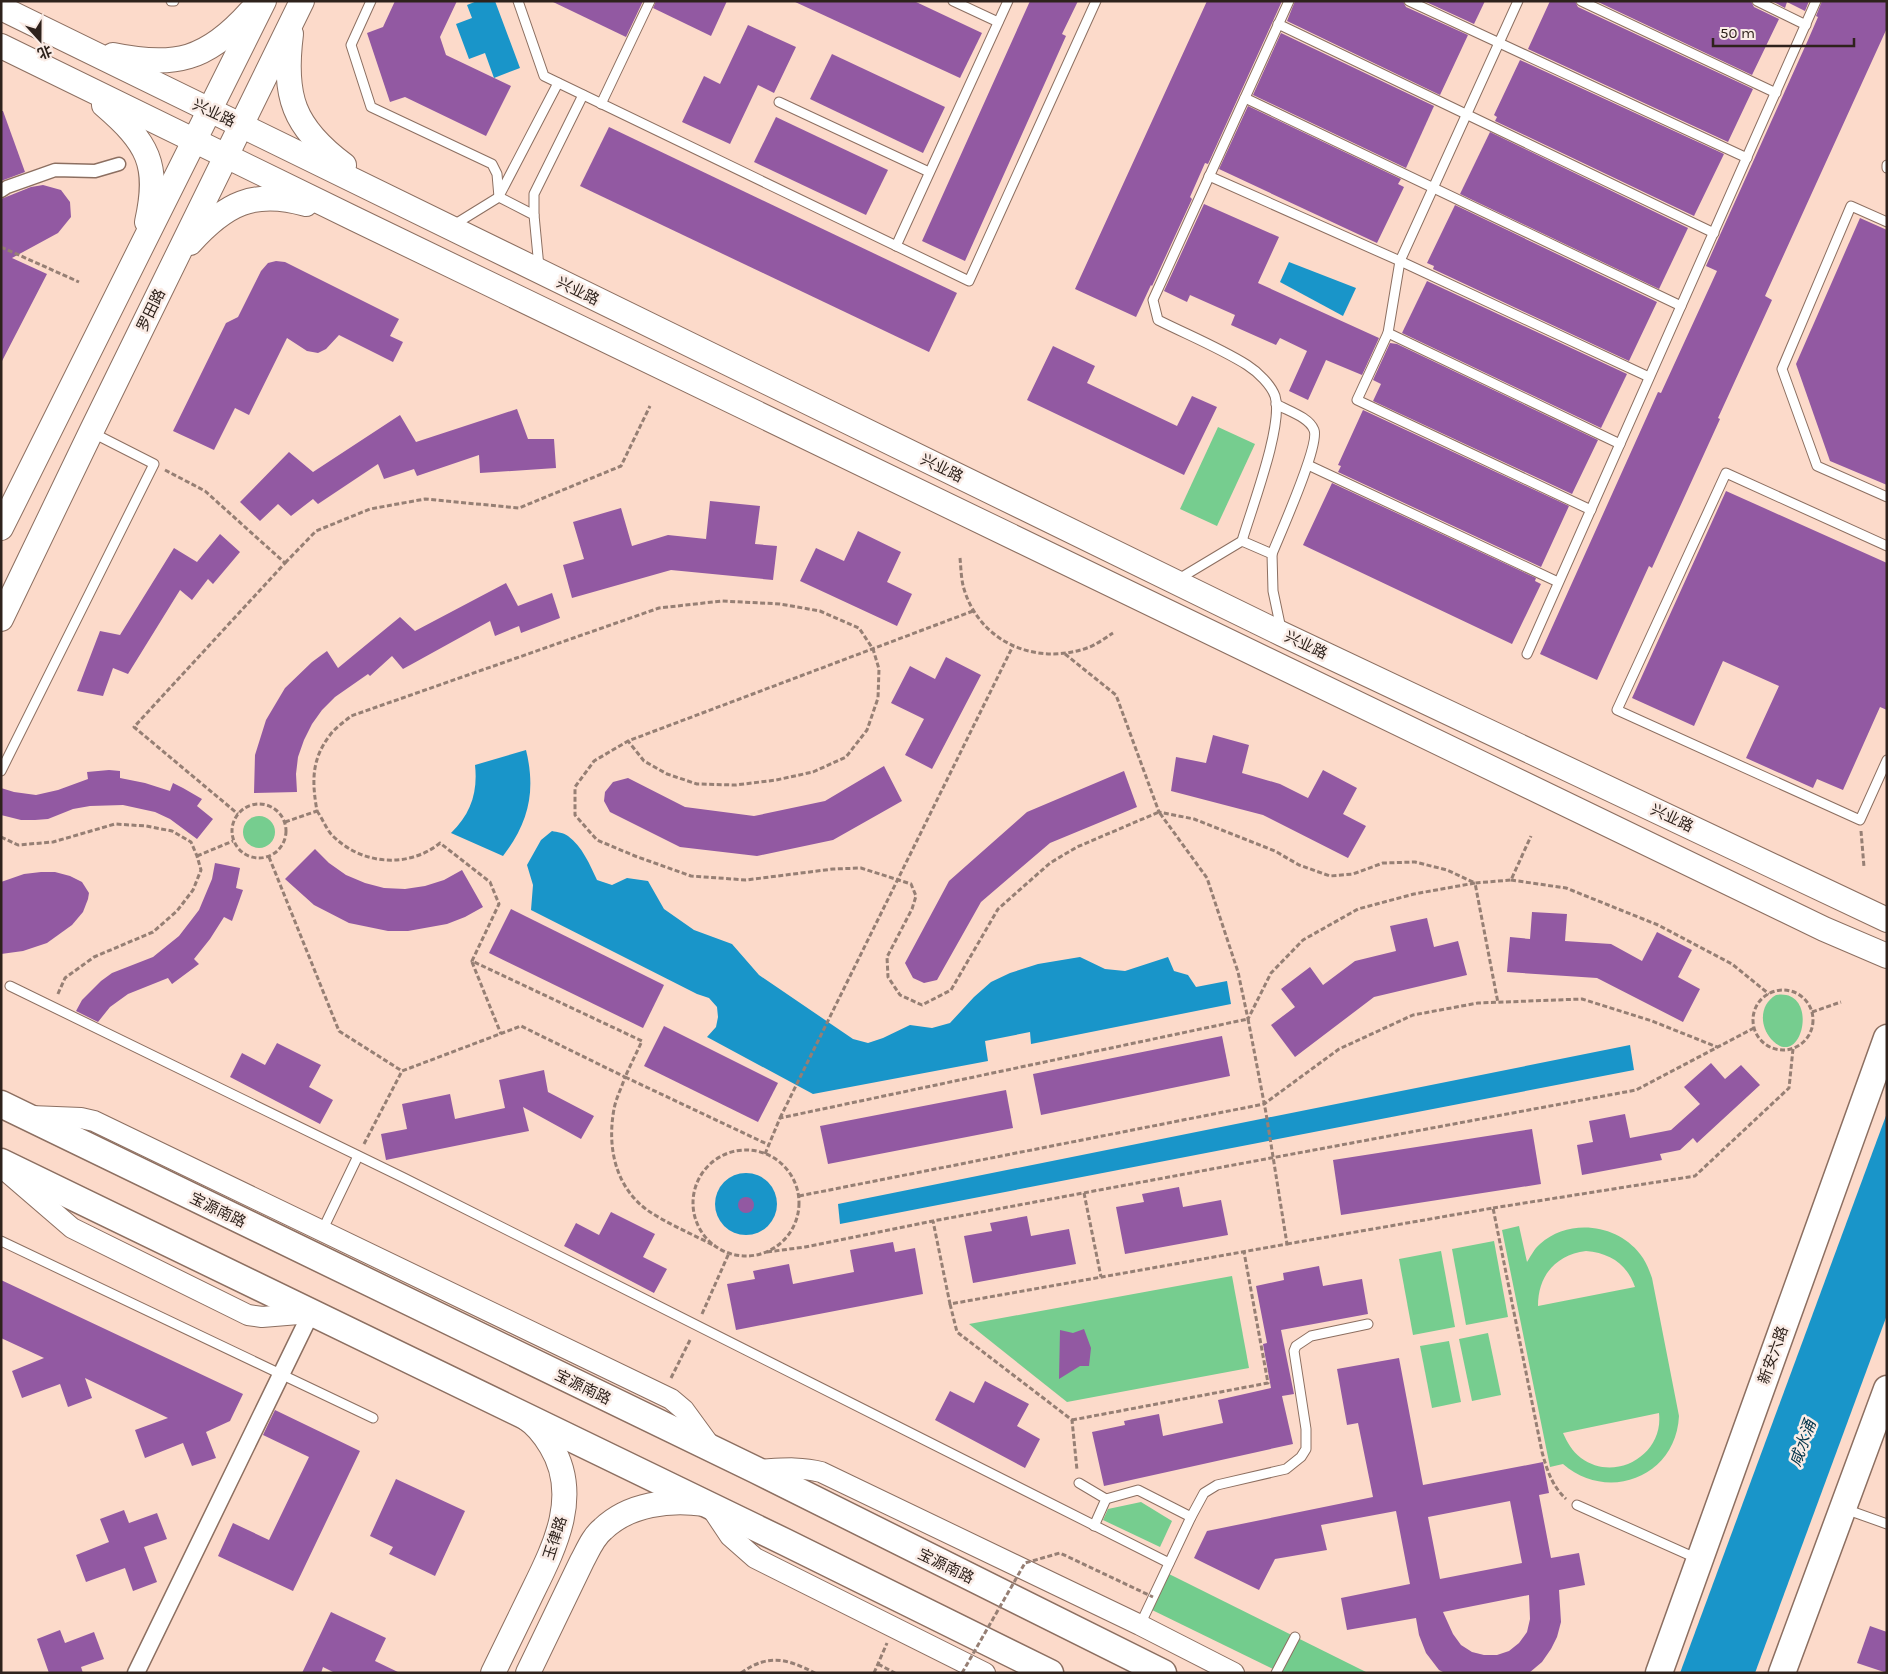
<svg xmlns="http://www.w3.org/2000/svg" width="1888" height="1674" font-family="Karla,'Noto Sans SC',sans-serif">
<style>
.green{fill:#76cd8f;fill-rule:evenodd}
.forest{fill:#73cc8d}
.water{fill:#1995c9}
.building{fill:#9259a2;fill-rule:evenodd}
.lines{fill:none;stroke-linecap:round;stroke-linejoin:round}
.service-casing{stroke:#8c6f61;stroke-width:11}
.pedestrian-casing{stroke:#8c6f61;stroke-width:15}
.minor-casing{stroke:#8c6f61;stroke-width:19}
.tertiary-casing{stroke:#8c6f61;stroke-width:22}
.secondary-casing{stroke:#8c6f61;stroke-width:26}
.primary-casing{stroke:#8c6f61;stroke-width:29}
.path{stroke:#967f74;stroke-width:3;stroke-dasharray:5 2.5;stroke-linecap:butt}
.service{stroke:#fff;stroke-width:9}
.pedestrian{stroke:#fff;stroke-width:12}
.minor{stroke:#fff;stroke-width:16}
.tertiary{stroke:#fff;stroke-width:20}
.secondary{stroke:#fff;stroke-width:24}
.primary{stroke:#fff;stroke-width:26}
.path-bridge{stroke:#967f74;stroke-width:3;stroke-dasharray:5 2.5;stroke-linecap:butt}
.labels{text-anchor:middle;stroke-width:5;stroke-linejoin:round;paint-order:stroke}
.street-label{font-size:15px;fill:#2e221c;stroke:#faece6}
.water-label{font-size:16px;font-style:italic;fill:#02344a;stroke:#faece6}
</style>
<rect width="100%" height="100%" fill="#fcdaca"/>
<!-- green -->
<g class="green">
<polygon points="1218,427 1255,444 1217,526 1180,509"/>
<circle cx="259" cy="832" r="16"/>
<path d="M1776 995C1821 988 1802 1073 1771 1039 1759 1025 1760 1004 1776 995Z"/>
<path d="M1519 1226 1527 1262C1531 1256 1534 1249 1540 1244 1569 1218 1617 1224 1640 1254 1646 1261 1649 1270 1652 1278L1679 1416C1676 1477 1608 1503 1563 1464L1550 1467 1502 1230ZM1586 1251C1610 1253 1627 1264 1635 1287L1538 1306C1538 1275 1556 1255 1586 1251ZM1659 1413C1664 1455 1615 1483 1581 1458 1572 1451 1567 1442 1563 1433Z"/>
<polygon points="1494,1241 1508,1317 1466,1325 1452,1249"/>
<polygon points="1441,1251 1455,1327 1413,1335 1399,1259"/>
<polygon points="1232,1276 1249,1368 1067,1402 969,1324"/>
<polygon points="1488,1333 1501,1395 1472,1401 1459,1339"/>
<polygon points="1449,1341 1461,1402 1432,1408 1420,1346"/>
<polygon points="1141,1502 1172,1521 1160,1547 1103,1520 1108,1509"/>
</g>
<!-- forest -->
<polygon class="forest" points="1165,1572 1368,1673 1281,1673 1148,1608"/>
<!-- water -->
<g class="water">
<polygon points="477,1 495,1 520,68 494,78 485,53 469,59 456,24 472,18 467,5"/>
<polygon points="1289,262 1356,288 1343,316 1280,282"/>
<path d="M526 750C536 791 529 822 503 856L451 833C471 814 478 792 475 765Z"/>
<path d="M552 831C557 832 564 833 568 836 582 846 590 865 597 880L612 885 627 878 648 881 664 909 694 930 732 944 759 975 853 1039 868 1043 883 1038 910 1025 932 1028 950 1023 974 997 991 982 1010 973 1038 964 1080 957 1105 969 1125 971 1168 957 1174 971 1188 975 1196 987 1227 981 1231 1004 1031 1044 1030 1032 985 1041 988 1061 813 1094 707 1037 716 1027 718 1017 717 1007 709 998 697 994 531 910 533 885 527 865 541 840Z"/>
<polygon points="1630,1045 1634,1070 840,1224 838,1204"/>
<polygon points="1887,1113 1887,1315 1755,1673 1680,1673"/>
<circle cx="746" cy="1204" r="31"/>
</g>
<!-- building -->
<g class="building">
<polygon points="395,1 457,1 440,37 446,55 511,86 486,136 405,97 390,102 367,33 383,27"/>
<polygon points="551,1 643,1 626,37"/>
<polygon points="656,1 727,1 711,36 653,8"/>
<polygon points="793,1 914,1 982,33 960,78"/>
<polygon points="1030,1 1078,1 1062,34 1066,36 965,261 922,241"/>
<polygon points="1207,1 1282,1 1208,164 1205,163 1190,197 1192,199 1152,286 1151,285 1136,317 1075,289"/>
<polygon points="1295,1 1403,1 1406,7 1468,35 1440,95 1287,21"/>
<polygon points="1424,1 1485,1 1474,24"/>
<polygon points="1550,1 1575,1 1578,7 1753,89 1728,142 1528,49"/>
<polygon points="1596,1 1751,1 1754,7 1779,19 1752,75"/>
<polygon points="1772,1 1809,1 1805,11 1787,2 1785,8"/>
<polygon points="1822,1 1887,1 1887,28 1765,296 1772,300 1718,418 1720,419 1652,568 1649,566 1597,680 1540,654 1658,392 1661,393 1717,271 1706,266 1808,40 1818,17 1816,16"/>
<polygon points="748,25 796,47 774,93 758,85 730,144 682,122 704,76 720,84"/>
<polygon points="1281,33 1434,106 1406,168 1253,95"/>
<polygon points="832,54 945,107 923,153 810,99"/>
<polygon points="1520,60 1724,154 1694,216 1495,121 1497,117 1494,115"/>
<polygon points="1248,106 1401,179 1398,184 1404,187 1377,243 1219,169"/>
<polygon points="1,111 3,111 25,172 1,181"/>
<polygon points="776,117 888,170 866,215 754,162"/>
<polygon points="609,127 957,293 929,352 580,186"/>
<polygon points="1490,132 1688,228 1659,289 1460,194"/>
<polygon points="43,185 61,190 70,202 71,217 58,233 12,258 47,274 1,363 1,199 31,187"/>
<polygon points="1204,204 1279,237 1258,283 1379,338 1362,375 1326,360 1308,400 1289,391 1307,351 1280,338 1276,345 1231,325 1235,315 1190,295 1187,302 1164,291"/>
<polygon points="1455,205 1657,302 1629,361 1433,269 1434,266 1427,263"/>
<polygon points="1860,218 1887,230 1887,485 1830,461 1796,364"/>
<polygon points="276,261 285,262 399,319 390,336 403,342 393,362 339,335 326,349 318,353 307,351 287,338 249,415 235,408 214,450 173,431 226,323 238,317 261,271 268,263"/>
<polygon points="1427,281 1627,374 1601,428 1402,333"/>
<polygon points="1390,343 1397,344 1598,440 1572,494 1373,401 1381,384 1373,380"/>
<polygon points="1053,346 1095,366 1087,383 1177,426 1192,396 1217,407 1184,475 1027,400"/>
<polygon points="517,409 528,439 554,439 556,468 480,473 479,455 417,476 414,469 384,479 378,464 318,504 313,499 291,516 278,504 260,521 240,502 289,452 313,472 400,415 416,442"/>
<polygon points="1363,410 1569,506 1541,567 1338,472 1341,466 1338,465"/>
<polygon points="1332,483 1536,578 1535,581 1541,584 1512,644 1303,545"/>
<polygon points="1726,491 1887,563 1887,710 1880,707 1843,790 1817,779 1813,788 1746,758 1779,686 1723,661 1694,726 1632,698"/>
<polygon points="710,501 760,506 755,544 777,546 773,580 671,570 572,598 563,565 584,559 573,522 621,508 632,546 668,535 706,539"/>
<polygon points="858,531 901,552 887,582 912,594 897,626 800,581 816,548 844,561"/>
<polygon points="220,534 240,552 213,584 208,579 192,600 180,590 128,674 113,668 103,696 77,691 100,631 120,635 174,548 197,562"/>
<polygon points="506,583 518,606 552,593 560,618 521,633 519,626 495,636 490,621 403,669 392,656 370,676 368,674 335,697 322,710 312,724 304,740 298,757 296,774 297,792 254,793 255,755 266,720 285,688 312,662 327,651 338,668 400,617 415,631"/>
<polygon points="946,657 981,675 932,769 905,755 924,719 891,703 910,666 935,679"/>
<polygon points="1213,735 1249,745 1242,773 1280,784 1308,798 1323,770 1357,788 1343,814 1366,826 1348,858 1263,815 1171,791 1176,757 1206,763"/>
<polygon points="884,766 902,801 833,840 757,856 680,847 610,812 604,801 605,792 613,782 628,778 685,807 754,816 825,801"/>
<polygon points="109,770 120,771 120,778 145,783 170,791 173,783 183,788 202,799 197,806 213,819 197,839 170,819 155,812 123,805 90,806 73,809 48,819 35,820 21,820 1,815 1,788 14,792 36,795 58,790 88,779 87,772"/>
<polygon points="1124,771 1137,807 1050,843 981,902 937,980 924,983 913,978 905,963 949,881 1027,812"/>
<polygon points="315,849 329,863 346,875 365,883 384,888 405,889 425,886 444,880 462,870 483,907 465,917 447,924 408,931 388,931 349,923 314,905 285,879"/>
<polygon points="215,863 240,868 236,888 243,890 232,921 224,917 210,939 194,959 199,964 172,984 168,978 128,994 110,1007 98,1022 76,1011 82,1000 101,981 112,973 153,957 179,936 199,910 212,879"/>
<polygon points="41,872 55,872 70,876 82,882 89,893 88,899 83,912 72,925 47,943 23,951 1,954 1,882 24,874"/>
<polygon points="511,909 664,985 643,1028 489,953"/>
<polygon points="1532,912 1567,914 1565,941 1611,944 1642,961 1657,932 1692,950 1678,977 1700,989 1683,1022 1597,978 1507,972 1510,937 1530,939"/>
<polygon points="1427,918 1434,947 1458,941 1467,975 1374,997 1295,1057 1271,1025 1295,1007 1281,989 1310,967 1323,985 1355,961 1396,951 1390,926"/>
<polygon points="664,1026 778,1083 758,1122 644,1066"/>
<polygon points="1222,1036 1230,1076 1041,1115 1033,1074"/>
<polygon points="277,1043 321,1065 309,1087 333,1100 320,1124 230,1077 242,1053 265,1065"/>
<polygon points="1711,1063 1725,1079 1741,1065 1760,1085 1697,1143 1693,1138 1680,1150 1660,1154 1662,1160 1582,1175 1577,1145 1593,1142 1589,1121 1625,1114 1630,1138 1671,1130 1700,1104 1684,1087"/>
<polygon points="544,1070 548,1092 594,1116 581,1139 523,1107 529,1131 386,1160 381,1134 407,1129 402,1104 450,1094 455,1119 505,1108 499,1080"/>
<polygon points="1006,1090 1013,1128 828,1164 820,1126"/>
<polygon points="1532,1129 1541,1184 1341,1215 1333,1160"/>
<polygon points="1179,1187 1183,1207 1221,1200 1228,1235 1125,1254 1116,1207 1144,1202 1142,1194"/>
<circle cx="746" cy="1205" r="8"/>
<polygon points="611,1212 655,1234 643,1257 667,1269 654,1293 564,1246 576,1223 599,1235"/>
<polygon points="1027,1216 1031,1236 1069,1229 1076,1264 973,1283 964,1236 992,1231 990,1223"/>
<polygon points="893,1242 895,1252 915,1248 923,1294 736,1330 727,1284 755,1279 753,1271 789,1264 793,1284 854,1272 850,1250"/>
<polygon points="1319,1266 1323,1286 1362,1279 1368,1314 1281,1330 1294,1394 1282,1396 1293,1444 1104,1486 1092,1432 1125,1425 1124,1421 1159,1414 1163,1436 1223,1423 1218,1400 1271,1388 1263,1344 1267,1343 1256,1286 1284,1280 1283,1273"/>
<polygon points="1,1280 243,1394 230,1421 206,1432 216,1458 192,1466 183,1443 145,1458 135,1430 168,1418 85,1378 92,1398 68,1407 60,1384 22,1398 12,1371 44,1358 1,1338"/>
<polygon points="1084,1329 1091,1348 1089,1366 1080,1366 1059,1379 1060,1330 1073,1333"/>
<path d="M1399 1358 1423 1485 1543 1462 1549 1493 1539 1495 1551 1558 1579 1553 1585 1585 1559 1590 1561 1622 1557 1637 1551 1649 1542 1662 1529 1673H1445L1439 1670 1426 1653 1419 1635 1416 1618 1347 1630 1341 1598 1410 1584 1396 1511 1321 1525 1327 1550 1275 1559 1259 1590 1194 1558 1207 1531 1373 1497 1358 1423 1347 1425 1337 1369ZM1510 1501 1522 1563 1440 1579 1428 1517ZM1529 1595 1530 1619 1527 1632 1519 1643 1509 1651 1497 1655H1484L1472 1652 1461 1645 1453 1634 1443 1612Z"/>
<polygon points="985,1381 1029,1404 1017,1426 1040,1439 1025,1468 935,1420 950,1391 974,1403"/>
<polygon points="275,1410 360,1451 293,1591 218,1556 233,1523 269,1540 309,1457 263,1435"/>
<polygon points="396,1479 465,1511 435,1576 389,1554 393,1547 370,1536"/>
<polygon points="124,1510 129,1523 157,1513 167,1539 144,1547 157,1582 133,1591 125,1568 86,1582 76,1555 109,1542 100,1519"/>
<polygon points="331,1612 386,1638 375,1661 400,1673 335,1673 323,1667 321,1673 302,1673"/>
<polygon points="1870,1626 1887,1632 1887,1673 1857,1663"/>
<polygon points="60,1630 65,1643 94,1632 104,1659 81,1667 83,1673 49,1673 37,1639"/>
</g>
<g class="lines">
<!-- service casing -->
<g class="service-casing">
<g id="service">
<polyline points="171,1 174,1"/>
<polyline points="371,1 351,45 371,107 492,164 497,174 499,197"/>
<polyline points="518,1 544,76 969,281 1096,1"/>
<polyline points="953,1 998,22"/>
<polyline points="1409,1 1747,158"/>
<polyline points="1518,1 1400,261 1388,333 1357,400 1591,510"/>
<polyline points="1581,1 1776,93"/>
<polyline points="1757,1 1806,25"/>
<polyline points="1278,24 1714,233"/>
<polyline points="1245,98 1681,306"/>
<polyline points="779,102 929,172"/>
<polyline points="601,104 650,1"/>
<polyline points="1887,165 1887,168"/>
<polyline points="1209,176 1400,261 1649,377"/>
<polyline points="499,196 558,83"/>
<polyline points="534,215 534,194 583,95"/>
<polyline points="1887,222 1851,206 1782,369 1817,466 1887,497"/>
<polyline points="452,226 499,197 534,215 539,267"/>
<polyline points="896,246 1008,1"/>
<polyline points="1388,333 1620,444"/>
<polyline points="1308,465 1558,582"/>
<path d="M1242 541C1251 510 1284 424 1275 396 1271 385 1258 372 1247 365 1220 348 1188 335 1158 320L1153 300 1289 1"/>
<polyline points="1887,546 1726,473 1617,710 1860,820 1887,760"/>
<path d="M1272 554C1280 534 1320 445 1314 430 1309 417 1288 411 1276 404"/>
<polyline points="1177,580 1242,541 1272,554 1273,591 1281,629"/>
<polyline points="1527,654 1816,1"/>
<polyline points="1,771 154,464 91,432"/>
<polyline points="10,986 404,1178 1169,1563"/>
<polyline points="322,1231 358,1156"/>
<polyline points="1,1241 373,1418"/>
<polyline points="1079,1483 1106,1499 1094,1526"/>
<polyline points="1106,1499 1138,1490 1191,1517"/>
<polyline points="1577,1505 1698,1559"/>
<polyline points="1845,1509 1887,1524"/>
<polyline points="1140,1625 1191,1517 1204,1493 1217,1485 1286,1469 1301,1457 1306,1449 1306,1429 1294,1351 1296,1346 1311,1336 1368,1324"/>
<polyline points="1276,1673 1295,1637"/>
</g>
</g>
<!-- pedestrian casing -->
<g class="pedestrian-casing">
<polyline id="pedestrian" points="1,191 7,187 55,170 95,171 119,164"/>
</g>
<!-- minor casing -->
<g class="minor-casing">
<polyline id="minor" points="136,1673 311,1313"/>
</g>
<!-- tertiary casing -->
<g class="tertiary-casing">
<g id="tertiary">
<polyline points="31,1116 81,1118 94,1121 671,1399 684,1410 711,1447"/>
<polyline points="7,1172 72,1228 248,1315 262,1317 311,1313"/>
<path d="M756 1470C778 1469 799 1466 821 1472L1140 1625 1234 1673"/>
<polyline points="710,1506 730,1536 755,1558 985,1673"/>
</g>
</g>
<!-- secondary casing -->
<g class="secondary-casing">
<g id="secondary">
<polyline points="1,8 1282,634 1887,920"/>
<path d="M291 34C283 96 293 127 344 165"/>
<polyline points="1,46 355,219 1824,929 1887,956"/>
<path d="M113 55C175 68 207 60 250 12"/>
<path d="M104 105C148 143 160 164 147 222"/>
<path d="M190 243C225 204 254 189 306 204"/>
<polyline points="1,528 264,1"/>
<polyline points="1,619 91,432 302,1"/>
<path d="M493 1673C505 1648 518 1622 530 1597 553 1550 582 1497 551 1446 545 1436 537 1425 526 1418"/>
<path d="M528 1673 582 1561C588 1550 593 1537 603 1529 629 1504 670 1499 704 1504"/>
</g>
</g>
<!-- primary casing -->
<g class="primary-casing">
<g id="primary">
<polyline points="1,1104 756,1470 1163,1673"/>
<polyline points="1,1162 785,1542 1050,1673"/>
<polyline points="1659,1673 1887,1038"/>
<polyline points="1782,1673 1887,1389"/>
</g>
</g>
<!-- path -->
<g class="path">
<polyline points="1,247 79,282"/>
<polyline points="165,470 205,491 285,563 134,727 238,814"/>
<path d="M960 558C961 568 961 579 964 589 980 642 1035 666 1087 648 1096 645 1105 638 1113 633"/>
<polyline points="285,563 316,531 370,509 425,499 519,508 621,466 650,406"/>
<polyline points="973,611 628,741 594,761 575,787 575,815 597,840 635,856 691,876 746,880 833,869 861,868 911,884 916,896 912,909 887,957 888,977 900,995 922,1005 951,990 998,909 1050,863 1077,847 1159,812 1207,878 1238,972 1248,1019 1271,973 1303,940 1358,909 1414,894 1475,883 1498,1003"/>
<polyline points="1065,654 1116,695 1159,812 1194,819 1275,851 1299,865 1330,876 1353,874 1383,863 1415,862 1447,870 1475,883 1511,880 1531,836"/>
<circle cx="259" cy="831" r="27"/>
<path d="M317 811C322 818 326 828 331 834 360 865 408 869 440 843L490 882 499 904 472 961 642 1041 625 1077 769 1145"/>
<path d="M285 822 317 811C312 782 311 760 330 735 335 728 344 722 351 716L659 608 722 601 780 604 820 611 859 628 873 649 879 669 878 698 867 730 846 757 813 772 776 780 736 785 697 784 667 774 644 761 628 741"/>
<polyline points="1861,831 1864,867"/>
<polyline points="1,837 18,845 53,842 115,824 146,826 172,831 191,842 197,856 201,870 193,890 177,911 153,932 94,957 65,978 57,996"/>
<polyline points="197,856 233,841"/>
<polyline points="269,857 339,1031 402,1071"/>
<polyline points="1511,880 1566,888 1658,925 1732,964 1769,994"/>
<polyline points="472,962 501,1034"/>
<circle cx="1783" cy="1020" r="30"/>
<polyline points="1812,1012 1841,1002"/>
<polyline points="780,1118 1013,646"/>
<path d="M364 1144 402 1071 521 1026 625 1077C622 1087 616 1098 614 1109 607 1147 615 1186 647 1210 666 1223 694 1235 715 1246"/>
<circle cx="746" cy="1203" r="53"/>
<polyline points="765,1154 780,1118 1248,1019 1266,1113 1287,1244 950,1304 933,1221"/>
<polyline points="1084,1193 1101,1277"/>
<polyline points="799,1196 1264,1104 1339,1049 1413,1015 1478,1003 1582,999 1652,1021 1717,1047"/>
<polyline points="1493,1208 1695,1176 1789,1088 1793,1049"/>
<path d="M1287 1244 1493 1208 1542 1452C1547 1470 1552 1486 1566 1499"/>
<polyline points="767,1252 805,1247 933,1221 1636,1090 1754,1028"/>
<polyline points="950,1304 957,1332 1072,1420 1077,1470"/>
<polyline points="702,1314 729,1253"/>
<polyline points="671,1378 691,1338"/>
<polyline points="1072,1420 1268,1383 1244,1252"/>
<polyline points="878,1664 895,1673"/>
<path d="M741 1673C769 1653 787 1659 815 1673"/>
<polyline points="874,1673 887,1643"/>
</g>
<!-- service -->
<use href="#service" class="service"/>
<!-- pedestrian -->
<use href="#pedestrian" class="pedestrian"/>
<!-- minor -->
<use href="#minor" class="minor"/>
<!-- tertiary -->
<use href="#tertiary" class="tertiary"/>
<!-- secondary -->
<use href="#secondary" class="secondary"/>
<!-- primary -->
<use href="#primary" class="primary"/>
<!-- path-bridge -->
<polyline class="path-bridge" points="962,1673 1025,1563 1060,1553 1153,1597"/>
</g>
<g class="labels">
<!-- street labels -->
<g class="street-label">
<text transform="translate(214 113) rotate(25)" y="5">兴业路</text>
<text transform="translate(578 291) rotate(26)" y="5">兴业路</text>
<text transform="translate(151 310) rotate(-64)" y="5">罗田路</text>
<text transform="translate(942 468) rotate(26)" y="5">兴业路</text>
<text transform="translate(1306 645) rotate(25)" y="5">兴业路</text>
<text transform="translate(1672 818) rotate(25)" y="5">兴业路</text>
<text transform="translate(218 1210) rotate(26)" y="5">宝源南路</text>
<text transform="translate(1773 1355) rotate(-70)" y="5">新安六路</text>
<text transform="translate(583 1387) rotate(26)" y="5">宝源南路</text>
<text transform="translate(555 1538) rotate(-72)" y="5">玉律路</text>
<text transform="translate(946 1566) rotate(26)" y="5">宝源南路</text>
</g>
<!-- water labels -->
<g class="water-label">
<text transform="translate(1802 1443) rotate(-70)" y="6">咸水涌</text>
</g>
</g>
<!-- border -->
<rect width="1888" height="1674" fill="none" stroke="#2e221c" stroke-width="5"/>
<!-- north arrow -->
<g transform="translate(40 40) rotate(159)" stroke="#faece6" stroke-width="4" paint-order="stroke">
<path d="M0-4L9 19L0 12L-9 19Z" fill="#2e221c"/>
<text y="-8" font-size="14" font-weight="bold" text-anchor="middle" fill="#2e221c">北</text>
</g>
<!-- scale -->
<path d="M1713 38v8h141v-8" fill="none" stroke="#2e221c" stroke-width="2.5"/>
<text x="1720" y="38" font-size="15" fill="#2e221c" stroke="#faece6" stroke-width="4" paint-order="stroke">50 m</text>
</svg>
